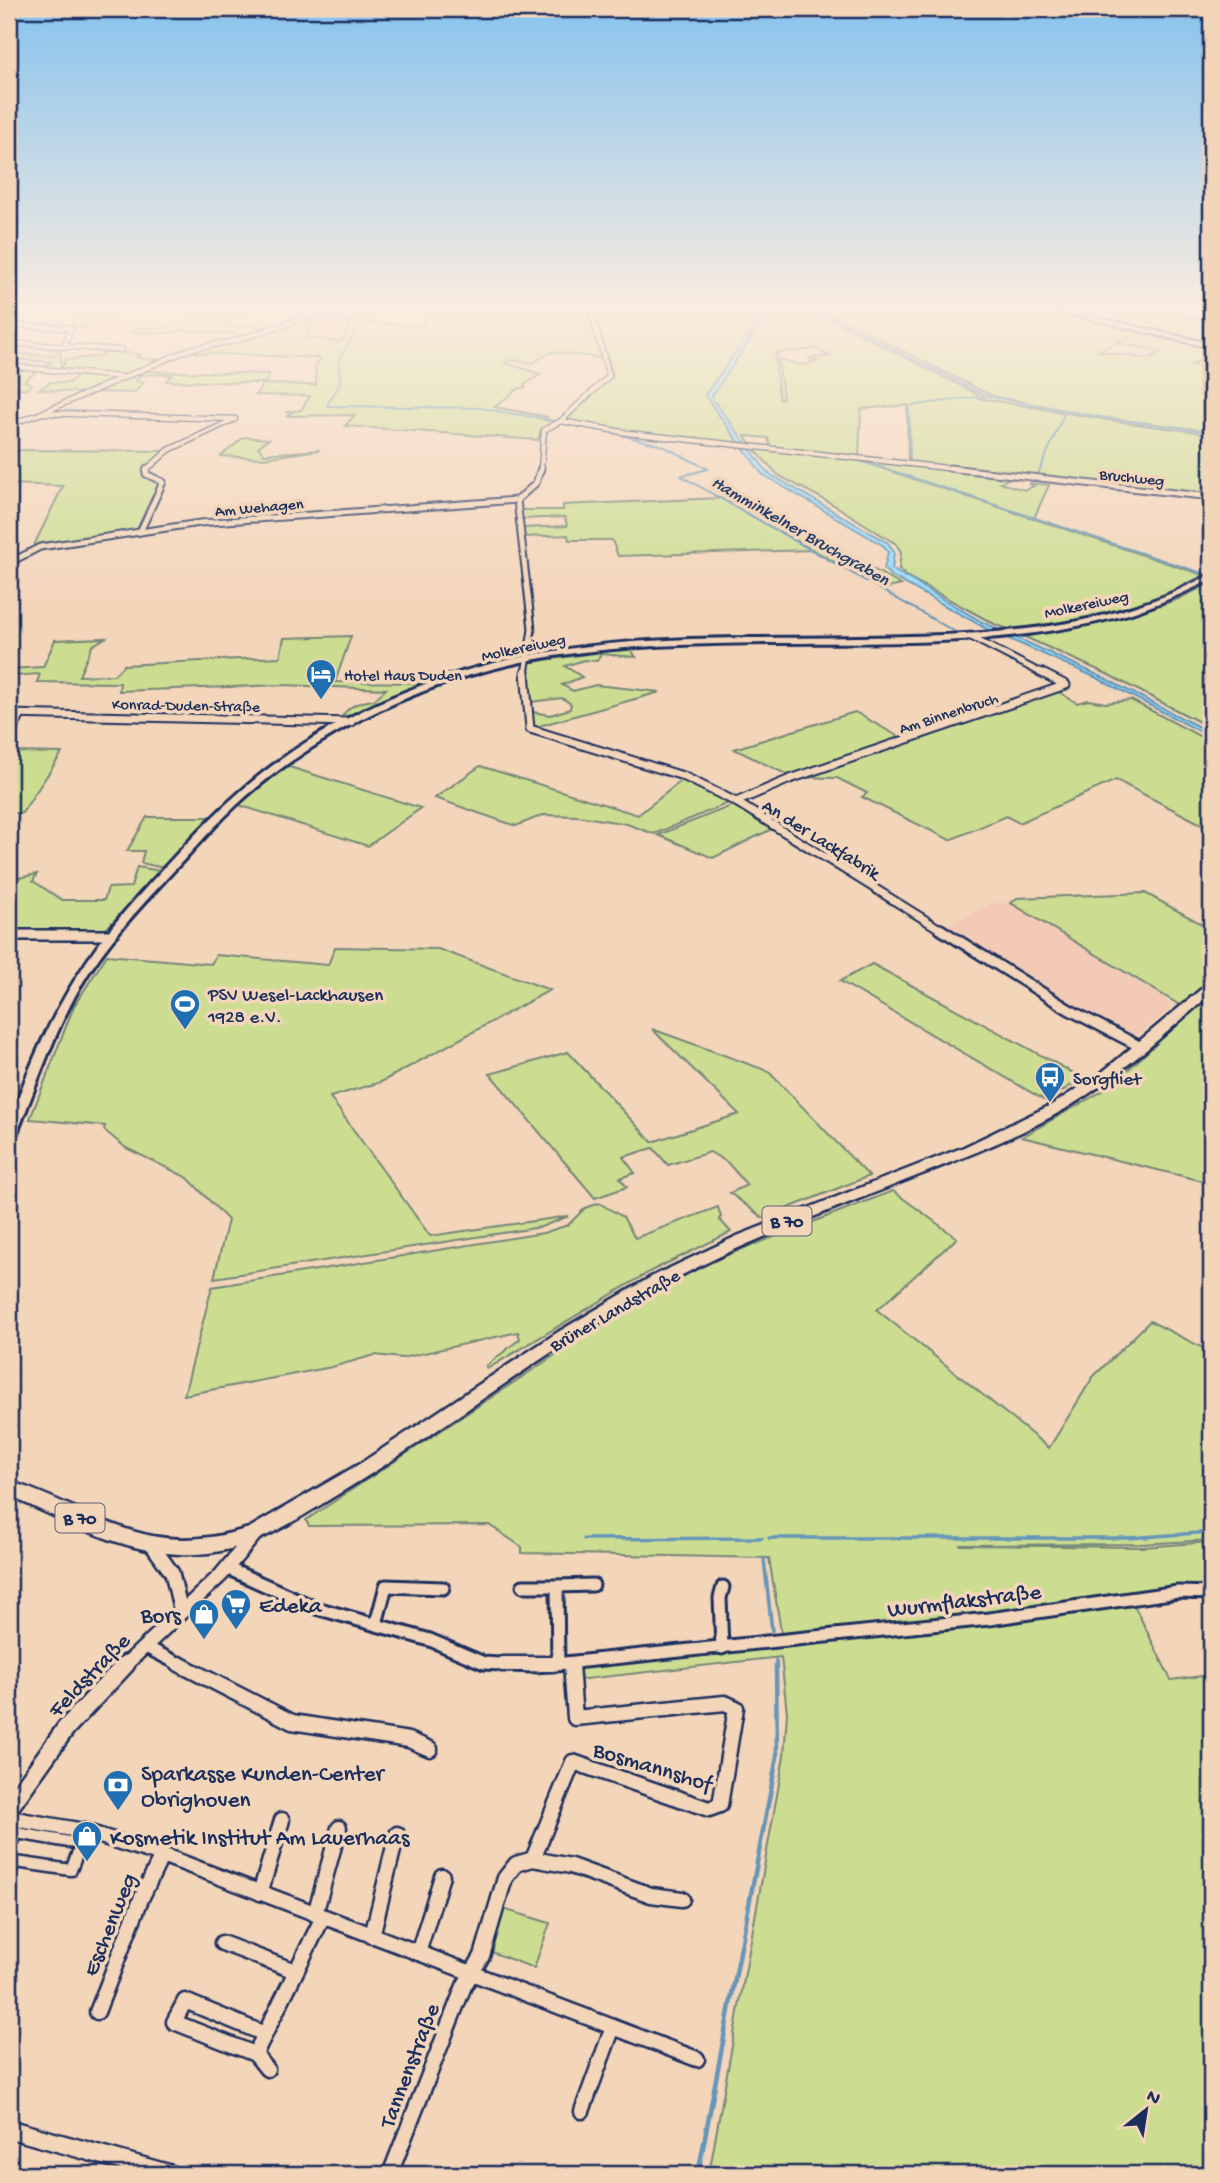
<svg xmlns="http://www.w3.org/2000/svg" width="1220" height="2183" font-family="'Gochi Hand',sans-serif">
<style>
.built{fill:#f2cab6}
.green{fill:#ccdd91;stroke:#748678;stroke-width:2;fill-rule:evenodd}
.water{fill:#96daf8;stroke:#6596ba;stroke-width:2}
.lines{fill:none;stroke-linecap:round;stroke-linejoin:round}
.stream-far2{stroke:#6596ba;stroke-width:2}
.stream-far1{stroke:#6596ba;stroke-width:3.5}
.stream{stroke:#6596ba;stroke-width:4.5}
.pedestrian-casing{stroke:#1b2f5e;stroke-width:15}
.minor-far5-casing{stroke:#1b2f5e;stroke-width:7}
.minor-far4-casing{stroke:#1b2f5e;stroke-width:9}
.minor-far3-casing{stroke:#1b2f5e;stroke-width:11}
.minor-far2-casing{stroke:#1b2f5e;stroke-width:14}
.minor-far1-casing{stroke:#1b2f5e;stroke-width:17}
.minor-casing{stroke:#1b2f5e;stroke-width:19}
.tertiary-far1-casing{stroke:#1b2f5e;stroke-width:18}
.tertiary-casing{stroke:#1b2f5e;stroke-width:22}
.secondary-casing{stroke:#1b2f5e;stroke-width:6}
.primary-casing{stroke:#1b2f5e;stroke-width:5}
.motorway-casing{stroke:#1b2f5e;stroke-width:5}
.pedestrian{stroke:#f3d5b9;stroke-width:10}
.minor-far5{stroke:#f3d5b9;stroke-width:4.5}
.minor-far4{stroke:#f3d5b9;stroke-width:5}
.minor-far3{stroke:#f3d5b9;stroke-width:7}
.minor-far2{stroke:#f3d5b9;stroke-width:9}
.minor-far1{stroke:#f3d5b9;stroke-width:11}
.minor{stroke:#f3d5b9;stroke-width:14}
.tertiary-far1{stroke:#f3d5b9;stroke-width:13}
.tertiary{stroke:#f3d5b9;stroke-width:17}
.secondary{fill:#f3d5b9;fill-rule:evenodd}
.primary{fill:#f3d5b9;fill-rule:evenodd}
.motorway{fill:#f3d5b9;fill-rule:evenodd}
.rail-casing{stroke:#1b2f5e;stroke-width:2.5}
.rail{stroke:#f3d5b9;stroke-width:2;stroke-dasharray:3.5;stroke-linecap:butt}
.labels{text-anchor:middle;stroke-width:7;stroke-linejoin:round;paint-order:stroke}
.far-street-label{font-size:16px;fill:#1b2f5e;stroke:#f3d5b9}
.far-poi-label{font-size:16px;fill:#1b2f5e;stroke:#f3d5b9;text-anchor:start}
.far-water-label{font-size:18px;font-style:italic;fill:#27406d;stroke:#f3d5b9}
.shield{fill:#f3d5b9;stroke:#5c6179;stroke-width:2}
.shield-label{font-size:18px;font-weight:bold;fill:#1b2f5e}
.street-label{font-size:19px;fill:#1b2f5e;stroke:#f3d5b9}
.poi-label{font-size:19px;fill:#1b2f5e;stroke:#f3d5b9;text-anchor:start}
.near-street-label{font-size:23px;fill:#1b2f5e;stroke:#f3d5b9}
.near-poi-label{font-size:23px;fill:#1b2f5e;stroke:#f3d5b9;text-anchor:start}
</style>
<rect width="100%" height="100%" fill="#f3d5b9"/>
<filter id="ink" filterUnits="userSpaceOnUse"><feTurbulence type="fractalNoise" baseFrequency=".0143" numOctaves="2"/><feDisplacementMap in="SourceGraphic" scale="14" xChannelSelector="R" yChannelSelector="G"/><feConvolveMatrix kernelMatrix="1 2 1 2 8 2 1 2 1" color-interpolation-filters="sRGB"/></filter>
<g filter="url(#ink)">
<!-- built -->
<polygon class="built" points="993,903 1011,903 1166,997 1170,1009 1132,1040 1089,1018 942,928"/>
<!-- green -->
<g class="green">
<polygon points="78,308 120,308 82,328 72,328"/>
<polygon points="212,308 246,308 225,325 274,328 250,335 180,330 175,333 130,333 140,327 165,329 176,322 188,323"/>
<polygon points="338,308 381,308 366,323 423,325 430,308 587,308 601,358 551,352 533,363 512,360 505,363 541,374 524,385 526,388 519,388 495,407 547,417 544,420 554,422 541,430 538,440 345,426 355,415 287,416 291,413 286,412 301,410 310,396 256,395 263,383 166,381 173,374 140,375 136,381 144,382 134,393 91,392 138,371 270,374 264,384 316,385 315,366 321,358 196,353 199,349 230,343 303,321 314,321 306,337 341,342 352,322 324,317 337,315 331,312"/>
<polygon points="593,308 764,308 763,311 768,308 705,395 740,445 621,432 564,420 613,376"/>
<path d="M771 308H809L977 394 979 398 1114 421 1211 434V495L908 462 907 405 861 409 859 457 771 448 768 438 745 436 751 446 746 445 711 397ZM815 349 830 356 808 358 817 361 803 365 778 359 783 398 779 399 775 357 779 355 774 353Z"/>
<path d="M818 308H1043L1211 347V354L1191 365 1211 368V431L1100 417 992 396ZM1130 336 1117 343 1162 351 1148 359 1098 351Z"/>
<polygon points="1062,308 1125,322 1118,315 1122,314 1113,308 1154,308 1211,323 1211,342"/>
<polygon points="60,346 63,347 60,355 62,367 38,371 24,381 32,384 27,389 9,387 9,372 43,368 51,362 12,359 20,354 55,356"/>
<polygon points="107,349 140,355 137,358 160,360 84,393 39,389 51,382 68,383 80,374 62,369 65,360 101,356"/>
<polygon points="244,437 269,439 258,447 264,454 320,450 264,458 221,456"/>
<polygon points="753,448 1013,476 1000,483 1025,490 1034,486 1028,483 1049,485 1034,518 857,460 1206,576 1165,595 1093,617 1012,630 996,625 906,576 899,569 901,552 896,544 836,506 778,475"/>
<polygon points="9,450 166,451 143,472 161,482 139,531 33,547 63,486 9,484"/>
<polygon points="721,498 811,550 618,556 612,540 569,540 568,535 524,537 523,528 567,526 565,517 522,519 521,510 563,510 563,505"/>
<polygon points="799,527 901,585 883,589 780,531"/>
<polygon points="1211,583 1211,728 1107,674 1025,637 1129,615 1176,600"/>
<path d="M351 636 335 682 433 683 351 717 343 715C350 705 363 701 374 700L386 689 282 685 119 691 120 683 37 682 40 674 9 676V669L43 667 55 640 105 638 92 646 79 676 114 675 124 665 280 657 284 638Z"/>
<polygon points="630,648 636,657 601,654 597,661 584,660 565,666 582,677 562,685 573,691 596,685 660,692 532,728 532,712 550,715 570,709 571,704 562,698 531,702 527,673 530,662"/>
<polygon points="1057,691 1077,703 1088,700 1106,703 1131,700 1211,742 1211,829 1116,780 1019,823 1006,816 950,840 862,797 867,793 837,778 792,777 734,749 855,712 901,738 971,715 979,719"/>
<polygon points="9,752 62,753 22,813 9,813"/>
<polygon points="286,766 421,808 368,846 239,805"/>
<polygon points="480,766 638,815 685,778 731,802 654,834 627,824 578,816 543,815 516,826 435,798"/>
<polygon points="736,804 774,828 713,858 658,835"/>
<polygon points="147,817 212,817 164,868 141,863 144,851 127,851"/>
<polygon points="137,867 161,871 106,929 83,933 9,933 9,880 37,874 33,881 62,900 104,900 108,888 131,887"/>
<polygon points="1145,893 1211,929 1211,1183 1022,1137 1108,1088 1191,1012 1011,903 1017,898"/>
<polygon points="335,947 438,949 550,990 381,1082 330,1097 430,1236 569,1216 541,1227 214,1278 228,1220 188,1178 126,1148 104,1130 105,1126 30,1119 74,1006 107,955 211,964 216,955 328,965"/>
<polygon points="872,964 1083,1078 1046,1101 840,981"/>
<polygon points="652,1029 768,1071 869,1176 763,1218 730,1193 747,1185 728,1163 710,1152 668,1165 653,1148 623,1157 635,1173 620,1178 627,1187 595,1198 490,1074 568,1052 652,1142 739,1114"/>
<polygon points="893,1191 957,1238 877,1310 1049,1448 1093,1377 1150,1321 1211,1352 1211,1540 1140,1544 959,1545 1142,1547 1211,1542 1211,1589 1158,1589 1078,1601 1133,1603 1171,1680 1211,1675 1211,2174 709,2174 784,1756 787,1713 781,1657 577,1680 577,1668 780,1645 781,1631 769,1558 522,1553 522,1547 489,1525 309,1526 306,1520 632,1304 714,1260"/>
<polygon points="599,1203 623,1217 635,1238 718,1207 721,1217 719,1219 731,1232 651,1271 487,1369 486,1366 520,1339 518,1332 402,1358 375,1355 332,1367 184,1395 212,1287 543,1233 568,1225 585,1208"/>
<polygon points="503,1909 550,1923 534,1968 491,1952"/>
</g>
<!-- water -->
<polygon class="water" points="768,308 771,308 711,397 768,473 888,543 894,552 892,569 982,622 1102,677 1211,733 1211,737 1097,678 987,629 891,576 884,569 888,552 884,546 762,474 705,395"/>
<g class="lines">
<!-- stream-far2 -->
<g class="stream-far2">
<polyline points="813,308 986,396 1098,417 1211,432"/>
<polyline points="327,405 340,384 339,359 364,318 377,308"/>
<polyline points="328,406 480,408 556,421"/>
<polyline points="606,431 663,446 708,469 681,476 959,634"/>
<polyline points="859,460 1208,575"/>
<polyline points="913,462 910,462 909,406 986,396"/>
<polyline points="1037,476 1065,412"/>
</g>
<!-- stream-far1 -->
<g class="stream-far1">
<polyline points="769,1538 1129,1538 1211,1532"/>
<polyline points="584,1539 762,1538"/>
<polyline points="764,1559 772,1631"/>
<polyline points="776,1660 776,1666"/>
</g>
<!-- stream -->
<polyline class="stream" points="698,2174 777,1757 776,1664"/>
<!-- pedestrian casing -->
<g class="pedestrian-casing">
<polyline id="pedestrian" points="9,1851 17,1833 81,1844 71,1870 9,1861"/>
</g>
<!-- minor-far5 casing -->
<g class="minor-far5-casing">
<g id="minor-far5">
<polyline points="9,321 24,308"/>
<polyline points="9,325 71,328 64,346"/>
<polyline points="9,343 121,350"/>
<polyline points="9,366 121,377"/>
<polyline points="44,412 190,349 234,341 335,308"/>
<polyline points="561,421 628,433 965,470"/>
<polyline points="9,425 42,413 235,419 169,450 146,470"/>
<polyline points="541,470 544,430 561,421 609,376 590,308"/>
</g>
</g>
<!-- minor-far4 casing -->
<g class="minor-far4-casing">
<g id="minor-far4">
<polyline points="949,468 1211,497"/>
<polyline points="517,500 532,629 525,674"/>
<polyline points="140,532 163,482 146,474 147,468"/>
<polyline points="9,563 40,547 200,523 517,500 536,483 541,468"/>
<polyline points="969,636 1043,674"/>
</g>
</g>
<!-- minor-far3 casing -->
<g class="minor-far3-casing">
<g id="minor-far3">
<polyline points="525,672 530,729 683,776 736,802 943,931"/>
<polyline points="9,714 351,722"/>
<polyline points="9,736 21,715"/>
<polyline points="736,802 790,779 1066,685 1040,672"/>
</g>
</g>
<!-- minor-far2 casing -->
<g class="minor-far2-casing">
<g id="minor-far2">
<polyline points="940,929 1068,1009 1141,1047"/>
<polyline points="9,935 109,935"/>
</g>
</g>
<!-- minor-far1 casing -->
<g class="minor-far1-casing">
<g id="minor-far1">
<polyline points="229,1569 316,1608 430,1640 484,1663 531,1666"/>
<polyline points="523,1586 557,1586"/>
<polyline points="376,1624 386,1586 443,1588"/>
<polyline points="146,1647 183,1666"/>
<polyline points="722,1648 720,1598 723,1587"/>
<polyline points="558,1665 557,1586 593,1585"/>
<polyline points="536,1666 989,1619 1178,1592 1211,1593"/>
</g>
</g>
<!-- minor casing -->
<g class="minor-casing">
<g id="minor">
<polyline points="179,1664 292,1722 409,1740 430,1749"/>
<polyline points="502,1664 553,1664"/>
<polyline points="9,1818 84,1831 162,1855 697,2059"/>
<polyline points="533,1859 573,1762 709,1809 720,1805 736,1708 725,1703 575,1718 571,1664"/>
<polyline points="260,1893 282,1820"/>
<polyline points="315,1914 339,1828"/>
<polyline points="372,1936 397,1834"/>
<polyline points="222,1943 295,1971"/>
<polyline points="418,1953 442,1876"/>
<polyline points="97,2012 141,1899 162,1855"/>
<polyline points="265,2034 185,2001 174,2022 255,2054 267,2069"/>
<polyline points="255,2054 323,1917"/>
<polyline points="582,2111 613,2027"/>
<polyline points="390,2174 464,1986 482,1956 505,1878 516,1864 533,1859 571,1866 651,1895 682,1899"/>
</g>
</g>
<!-- tertiary-far1 casing -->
<g class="tertiary-far1-casing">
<g id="tertiary-far1">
<polyline points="152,1545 172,1573 181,1612"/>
<polyline points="124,1666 221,1575 255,1534"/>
</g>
</g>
<!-- tertiary casing -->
<g class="tertiary-casing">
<g id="tertiary">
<polyline points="9,1808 66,1728 126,1664"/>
<polyline points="9,2129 170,2174"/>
</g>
</g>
<!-- secondary casing -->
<g class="secondary-casing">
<path id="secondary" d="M1211 575V580C1183 593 1155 606 1125 615 1010 647 887 642 768 643 697 644 625 645 554 656 446 673 340 719 256 788 228 811 204 838 180 864 144 903 107 941 80 987 53 1034 36 1087 15 1138L9 1142C9 1117 19 1096 28 1073 54 1009 87 953 134 901 179 851 224 800 280 760 359 703 457 666 554 651 654 635 756 639 858 637 930 636 1003 635 1074 622 1105 616 1136 607 1165 596 1181 590 1195 581 1211 575Z"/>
</g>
<!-- primary casing -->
<g class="primary-casing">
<path id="primary" d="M1211 984V994C1164 1034 1119 1077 1065 1109 1021 1135 970 1155 922 1174 835 1209 746 1240 663 1285 550 1345 450 1427 340 1493 305 1514 270 1539 230 1549 149 1569 81 1527 9 1496V1481C103 1512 143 1561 249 1528L361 1463 558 1332 651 1277 737 1236 964 1147 1053 1104 1100 1074 1206 985Z"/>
</g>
<!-- motorway casing -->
<g class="motorway-casing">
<polygon id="motorway" points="1045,308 1056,308 1211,344 1211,348"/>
</g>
<!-- pedestrian -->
<use href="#pedestrian" class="pedestrian"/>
<!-- minor-far5 -->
<use href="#minor-far5" class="minor-far5"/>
<!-- minor-far4 -->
<use href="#minor-far4" class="minor-far4"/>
<!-- minor-far3 -->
<use href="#minor-far3" class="minor-far3"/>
<!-- minor-far2 -->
<use href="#minor-far2" class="minor-far2"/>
<!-- minor-far1 -->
<use href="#minor-far1" class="minor-far1"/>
<!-- minor -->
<use href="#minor" class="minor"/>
<!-- tertiary-far1 -->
<use href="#tertiary-far1" class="tertiary-far1"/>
<!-- tertiary -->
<use href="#tertiary" class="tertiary"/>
<!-- secondary -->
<use href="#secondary" class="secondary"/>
<!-- primary -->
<use href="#primary" class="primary"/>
<!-- motorway -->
<use href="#motorway" class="motorway"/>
<!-- rail casing -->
<g class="rail-casing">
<polyline id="rail" points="9,309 12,308"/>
</g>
<!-- rail -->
<use href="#rail" class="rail"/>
</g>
</g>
<!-- sky -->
<linearGradient id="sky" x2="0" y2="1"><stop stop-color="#87c3ee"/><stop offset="0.5" stop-color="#faece0"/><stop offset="1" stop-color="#faece0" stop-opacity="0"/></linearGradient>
<rect width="1220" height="613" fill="url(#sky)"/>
<!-- icons -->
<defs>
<g id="hotel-pin" transform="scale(1.575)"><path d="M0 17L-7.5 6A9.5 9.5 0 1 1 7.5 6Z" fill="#1f6fb2" stroke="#f3d5b9"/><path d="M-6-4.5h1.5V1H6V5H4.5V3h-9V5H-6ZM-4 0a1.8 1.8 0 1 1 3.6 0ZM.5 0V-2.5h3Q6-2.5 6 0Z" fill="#fff"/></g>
<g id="stadium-pin" transform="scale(1.575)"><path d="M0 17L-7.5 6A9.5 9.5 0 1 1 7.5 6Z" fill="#1f6fb2" stroke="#f3d5b9"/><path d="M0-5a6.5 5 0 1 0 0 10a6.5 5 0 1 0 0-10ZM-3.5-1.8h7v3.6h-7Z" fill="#fff"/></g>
<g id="bus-pin" transform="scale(1.575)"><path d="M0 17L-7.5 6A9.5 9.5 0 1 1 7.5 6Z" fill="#1f6fb2" stroke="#f3d5b9"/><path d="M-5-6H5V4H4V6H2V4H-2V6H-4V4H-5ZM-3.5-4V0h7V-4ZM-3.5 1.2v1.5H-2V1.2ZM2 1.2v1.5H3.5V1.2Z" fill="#fff"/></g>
<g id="supermarket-pin" transform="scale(1.575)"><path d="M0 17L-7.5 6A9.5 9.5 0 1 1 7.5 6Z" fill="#1f6fb2" stroke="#f3d5b9"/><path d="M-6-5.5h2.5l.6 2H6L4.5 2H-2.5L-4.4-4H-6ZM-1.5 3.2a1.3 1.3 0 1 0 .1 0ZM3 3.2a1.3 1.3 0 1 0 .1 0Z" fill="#fff"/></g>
<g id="shop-pin" transform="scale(1.575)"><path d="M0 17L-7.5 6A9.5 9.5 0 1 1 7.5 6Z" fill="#1f6fb2" stroke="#f3d5b9"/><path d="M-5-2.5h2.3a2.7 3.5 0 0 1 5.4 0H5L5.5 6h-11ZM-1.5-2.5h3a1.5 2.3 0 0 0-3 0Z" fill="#fff"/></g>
<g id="bank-pin" transform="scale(1.575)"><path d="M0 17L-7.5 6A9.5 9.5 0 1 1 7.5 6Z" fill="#1f6fb2" stroke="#f3d5b9"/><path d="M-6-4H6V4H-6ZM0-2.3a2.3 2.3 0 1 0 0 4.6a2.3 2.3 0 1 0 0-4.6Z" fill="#fff"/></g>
</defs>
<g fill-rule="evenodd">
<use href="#hotel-pin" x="321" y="674"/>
<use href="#stadium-pin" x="185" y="1004"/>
<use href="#bus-pin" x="1050" y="1077"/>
<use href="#supermarket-pin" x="236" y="1604"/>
<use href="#shop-pin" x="204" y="1614"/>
<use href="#bank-pin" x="118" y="1785"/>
<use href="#shop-pin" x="87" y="1836"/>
</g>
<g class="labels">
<!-- far-street labels -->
<g class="far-street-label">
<text transform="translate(1132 476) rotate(6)" y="6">Bruchweg</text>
<text transform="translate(259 506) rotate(-5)" y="6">Am Wehagen</text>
<text transform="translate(1086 603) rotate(-12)" y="6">Molkereiweg</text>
<text transform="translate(523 646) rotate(-12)" y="6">Molkereiweg</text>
<text transform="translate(186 704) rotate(1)" y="6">Konrad-Duden-Straße</text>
<text transform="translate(948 712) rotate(-18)" y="6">Am Binnenbruch</text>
</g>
<!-- far-poi labels -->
<g class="far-poi-label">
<text x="344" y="680">Hotel Haus Duden</text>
</g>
<!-- far-water labels -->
<g class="far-water-label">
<text transform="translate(801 530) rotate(30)" y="6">Hamminkelner Bruchgraben</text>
</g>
<!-- shield labels -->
<g class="shield">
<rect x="762.5" y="1206.5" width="49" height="29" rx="5"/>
<rect x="55.5" y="1503.5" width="49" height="29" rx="5"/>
</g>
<g class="shield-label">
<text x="787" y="1227">B 70</text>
<text x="80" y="1524">B 70</text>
</g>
<!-- street labels -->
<g class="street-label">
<text transform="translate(822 838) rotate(32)" y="7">An der Lackfabrik</text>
<text transform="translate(614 1309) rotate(-30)" y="7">Brüner Landstraße</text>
</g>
<!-- poi labels -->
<g class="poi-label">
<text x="208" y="1000">PSV Wesel-Lackhausen<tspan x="208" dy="22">1928 e.V.</tspan></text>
<text x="1073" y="1084">Sorgfliet</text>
</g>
<!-- near-street labels -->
<g class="near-street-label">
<text transform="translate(964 1599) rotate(-7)" y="8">Wurmflakstraße</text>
<text transform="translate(88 1674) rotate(-46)" y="8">Feldstraße</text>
<text transform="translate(653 1765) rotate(17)" y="8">Bosmannshof</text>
<text transform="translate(108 1924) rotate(-68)" y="8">Eschenweg</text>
<text transform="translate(408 2065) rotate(-69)" y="8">Tannenstraße</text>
</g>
<!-- near-poi labels -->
<g class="near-poi-label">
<text x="259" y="1612">Edeka</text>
<text x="181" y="1622" text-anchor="end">Bors</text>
<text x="141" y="1780">Sparkasse Kunden-Center<tspan x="141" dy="26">Obrighoven</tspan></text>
<text x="110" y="1844">Kosmetik Institut Am Lauerhaas</text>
</g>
</g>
<!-- margin -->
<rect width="1220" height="2183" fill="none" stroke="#f3d5b9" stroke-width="35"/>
<rect x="18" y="18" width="1185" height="2148" fill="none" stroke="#1b2f5e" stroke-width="2.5" filter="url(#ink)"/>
<!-- north arrow -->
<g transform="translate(1146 2110) rotate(30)" stroke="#f3d5b9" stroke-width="5" paint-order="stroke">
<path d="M0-5L12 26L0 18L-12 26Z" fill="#1b2f5e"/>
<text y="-10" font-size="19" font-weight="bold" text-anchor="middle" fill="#1b2f5e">N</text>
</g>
</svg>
